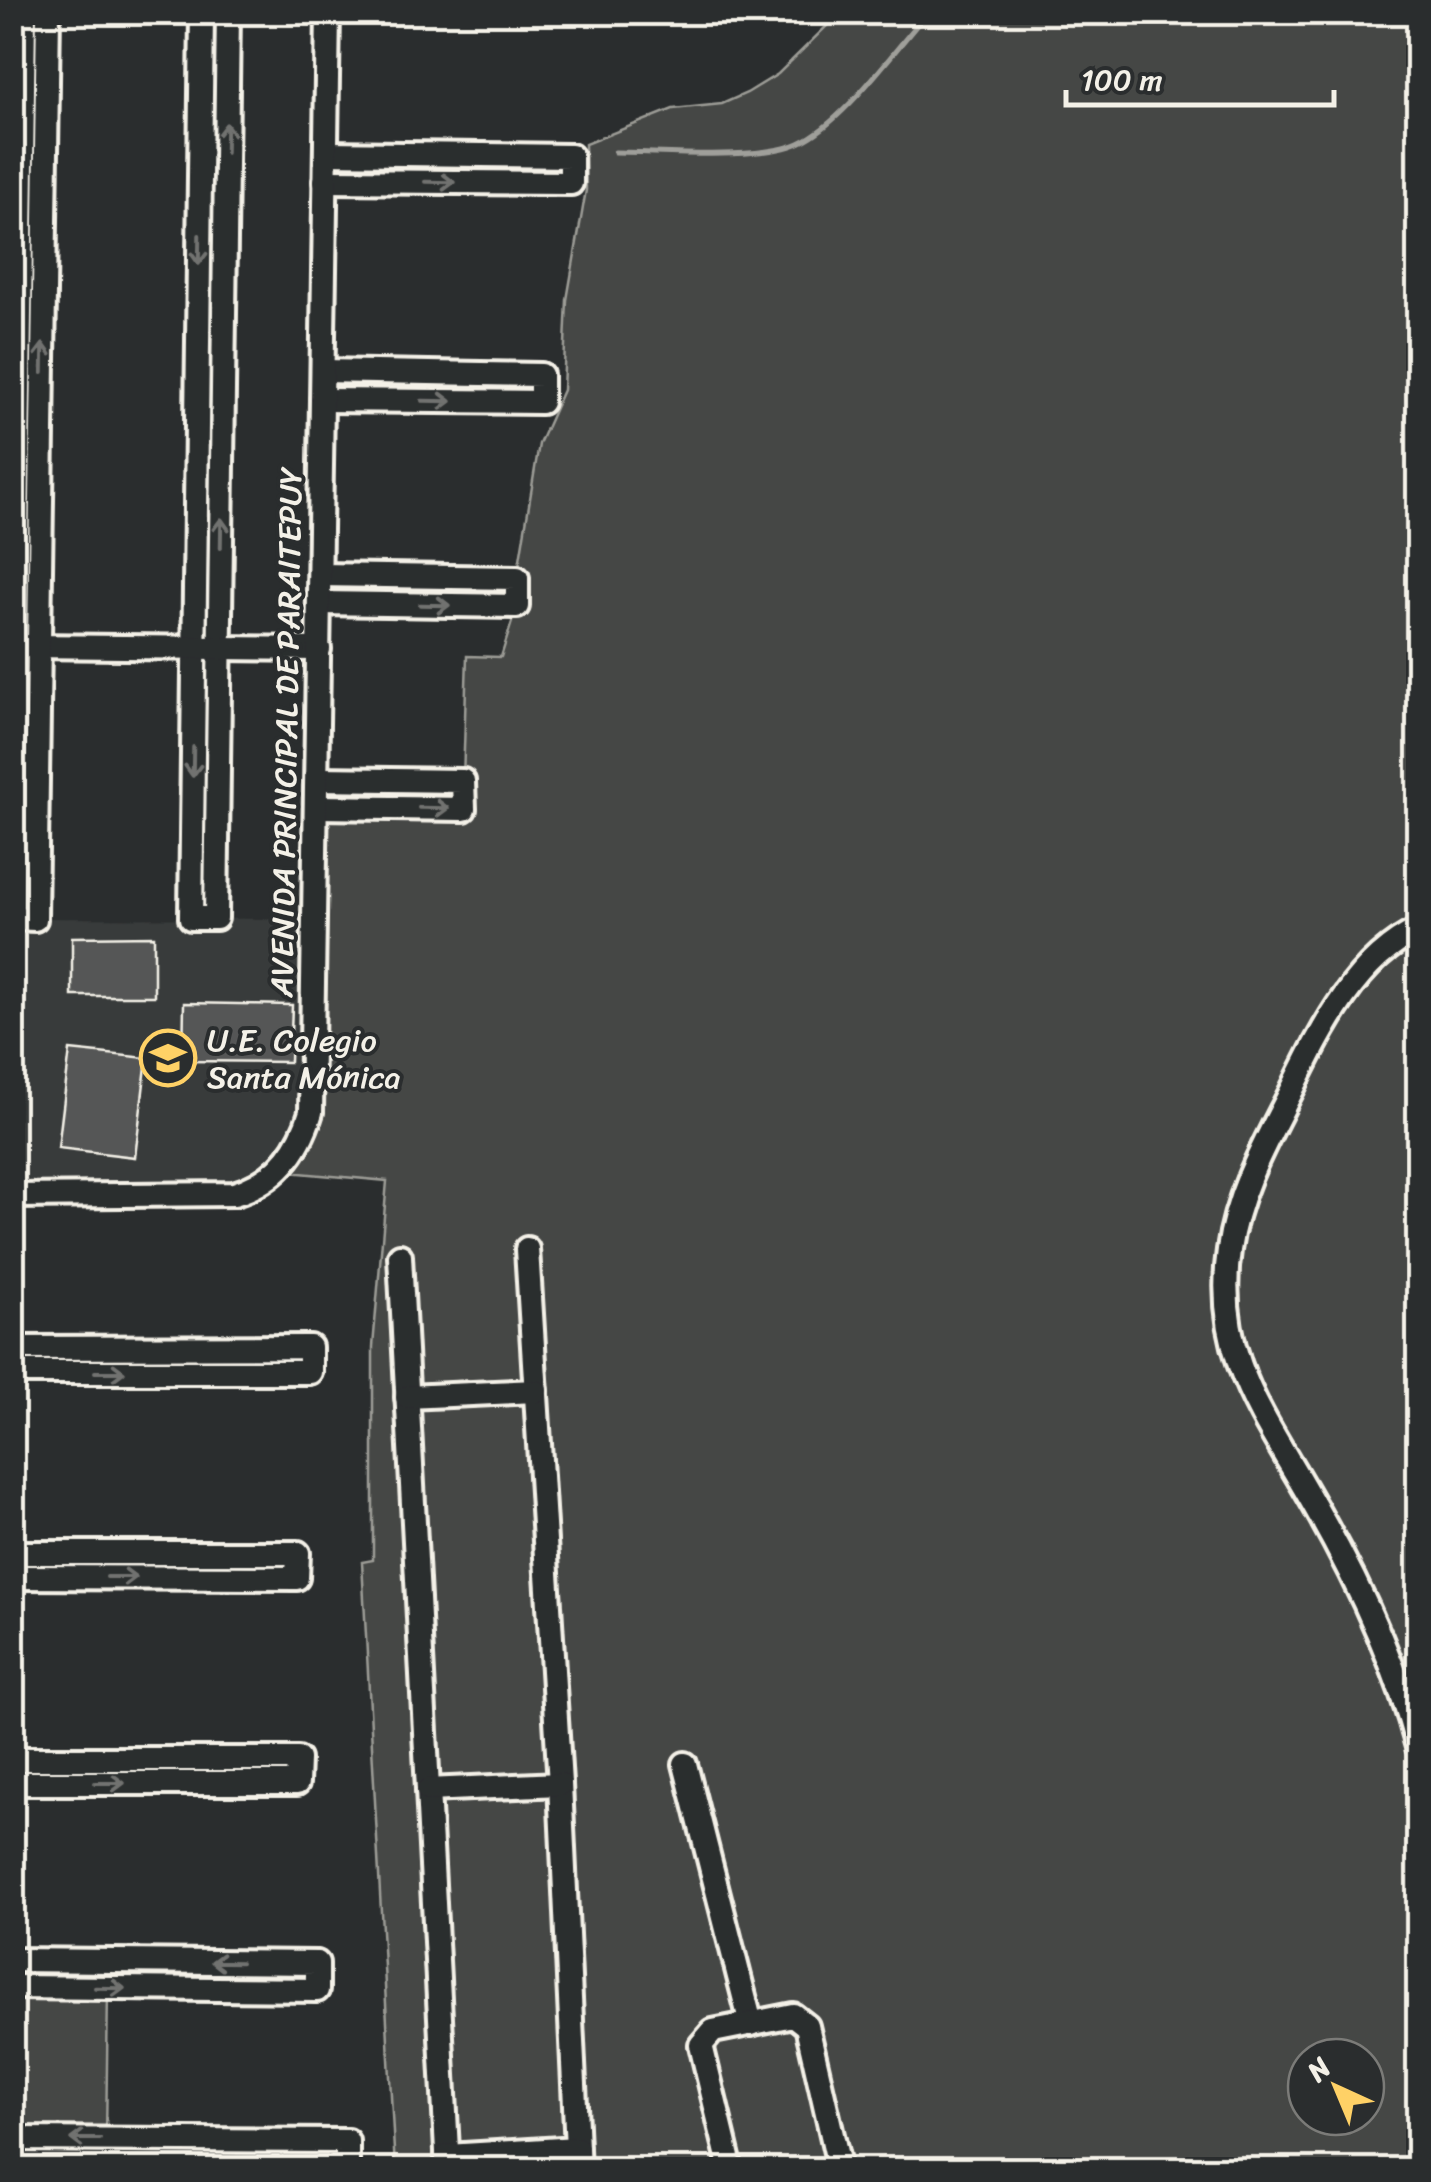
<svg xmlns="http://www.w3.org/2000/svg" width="1431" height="2182" font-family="Sriracha,sans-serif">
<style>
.built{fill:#373a3a}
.green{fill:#444645;stroke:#9c9c96;stroke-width:2.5;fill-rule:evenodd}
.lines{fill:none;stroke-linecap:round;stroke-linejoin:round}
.stream{stroke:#9f9f9a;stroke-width:5}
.building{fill:#555756;stroke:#f4f1e8;stroke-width:2.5}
.minor-casing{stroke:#f4f1e8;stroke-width:30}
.minor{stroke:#2a2d2e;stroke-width:22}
.oneway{stroke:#71726f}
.labels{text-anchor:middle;stroke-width:8;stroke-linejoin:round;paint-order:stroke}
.street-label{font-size:32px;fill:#f4f1e8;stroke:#2a2d2e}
.poi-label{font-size:32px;fill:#f4f1e8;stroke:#2a2d2e;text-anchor:start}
</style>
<rect width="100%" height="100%" fill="#2a2d2e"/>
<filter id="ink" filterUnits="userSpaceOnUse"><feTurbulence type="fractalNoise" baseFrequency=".01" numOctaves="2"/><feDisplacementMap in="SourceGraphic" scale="20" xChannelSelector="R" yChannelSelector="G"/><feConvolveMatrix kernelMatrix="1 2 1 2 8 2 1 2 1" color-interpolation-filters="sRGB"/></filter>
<g filter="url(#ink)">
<!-- built -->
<polygon class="built" points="23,918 317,919 314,1095 264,1182 19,1196"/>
<!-- green -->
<g class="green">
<path d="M840 13H1418V2169H395L362 1562 373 1560V1347L387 1181 277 1171 298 1145 318 779 463 781 467 656 501 657 517 606 320 603V575L517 578 539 444 563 390 567 300 586 190 585 144 673 109 722 104 747 93 778 74ZM1306 2057H1366V2117H1306Z"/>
<polygon points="326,153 571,156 571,183 325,181"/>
<polygon points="323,371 541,375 541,402 322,400"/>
<polygon points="13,1960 317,1963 317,1990 108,1989 106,2139 347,2141 347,2167 13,2164"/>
</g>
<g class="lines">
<!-- stream -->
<path class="stream" d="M615 152C662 152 758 161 799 143 844 123 894 50 928 12"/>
</g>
<!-- building -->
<g class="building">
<polygon points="154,936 154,996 72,996 72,937"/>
<polygon points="184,1003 292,1005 290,1062 183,1061"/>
<polygon points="70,1050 147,1058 135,1157 58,1148"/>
</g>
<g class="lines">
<!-- minor casing -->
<g class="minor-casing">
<g id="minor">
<polyline points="202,12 191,918 216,918 228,12"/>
<polyline points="325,181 571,183 571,156 326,153"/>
<polyline points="322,400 541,402 541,375 323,371"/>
<polyline points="320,603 517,606 517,578 320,575"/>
<polyline points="28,646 319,649"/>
<polyline points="318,807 464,809 463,781 318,779"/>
<polyline points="12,914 24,12"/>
<polyline points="12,918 35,919 48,12"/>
<path d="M1418 930C1356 959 1322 1029 1293 1088 1267 1140 1237 1191 1229 1250 1213 1358 1268 1421 1317 1510 1360 1586 1396 1663 1418 1747"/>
<path d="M12 1196 234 1194C275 1182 299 1152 311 1112L328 12"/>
<polyline points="527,1249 560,1784 578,2170"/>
<polyline points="400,1256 448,2170"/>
<polyline points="12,1348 310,1347 310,1372 12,1372"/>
<polyline points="407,1397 536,1391"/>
<polyline points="12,1553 298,1553 297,1578 12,1577"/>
<polyline points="12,1759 298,1759 297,1783 12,1783"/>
<polyline points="685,1764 751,2024"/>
<polyline points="428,1790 560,1784"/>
<polyline points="12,1960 317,1963 317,1990 12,1987"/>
<polyline points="12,2139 347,2141 347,2167 12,2164"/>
<polyline points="447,2156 577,2148"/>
<polyline points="731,2170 701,2045 713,2031 793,2015 807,2026 840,2170"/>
</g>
</g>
<!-- minor -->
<use href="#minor" class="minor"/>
</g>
<!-- one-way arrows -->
<defs><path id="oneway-shaft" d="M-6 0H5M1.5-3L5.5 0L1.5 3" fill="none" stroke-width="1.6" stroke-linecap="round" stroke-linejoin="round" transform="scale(2.5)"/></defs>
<g class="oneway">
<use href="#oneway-shaft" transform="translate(226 138) rotate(-89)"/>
<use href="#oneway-shaft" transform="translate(440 182) rotate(1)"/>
<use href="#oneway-shaft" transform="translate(199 250) rotate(91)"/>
<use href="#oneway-shaft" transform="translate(43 358) rotate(-89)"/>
<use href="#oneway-shaft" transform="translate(437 401) rotate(1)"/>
<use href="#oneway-shaft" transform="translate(221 533) rotate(-89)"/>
<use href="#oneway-shaft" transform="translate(435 605) rotate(1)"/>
<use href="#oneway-shaft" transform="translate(193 762) rotate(91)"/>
<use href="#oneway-shaft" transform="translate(434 808) rotate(1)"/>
<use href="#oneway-shaft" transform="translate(110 1372)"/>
<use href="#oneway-shaft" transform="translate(122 1577)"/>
<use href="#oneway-shaft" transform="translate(110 1783)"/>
<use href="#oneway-shaft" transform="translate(226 1962) rotate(-179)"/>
<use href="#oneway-shaft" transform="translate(110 1988) rotate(1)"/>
<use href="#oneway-shaft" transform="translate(85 2139) rotate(-180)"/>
</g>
</g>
<!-- icons -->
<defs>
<g id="school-ring" transform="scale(2.875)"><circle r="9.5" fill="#2a2d2e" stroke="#ffd166" stroke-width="1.5"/><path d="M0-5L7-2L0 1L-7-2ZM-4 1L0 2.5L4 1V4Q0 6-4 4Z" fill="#ffd166"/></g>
</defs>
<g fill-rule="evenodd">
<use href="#school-ring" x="168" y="1058"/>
</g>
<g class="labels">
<!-- street labels -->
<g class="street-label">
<text transform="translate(286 732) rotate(-89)" y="11">AVENIDA PRINCIPAL DE PARAITEPUY</text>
</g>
<!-- poi labels -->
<g class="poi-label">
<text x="207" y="1051">U.E. Colegio<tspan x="207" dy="37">Santa Mónica</tspan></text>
</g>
</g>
<!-- margin -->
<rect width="1431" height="2182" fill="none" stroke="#2a2d2e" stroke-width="50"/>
<rect x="25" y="25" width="1381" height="2132" fill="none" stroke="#f4f1e8" stroke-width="4" filter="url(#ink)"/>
<!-- north arrow -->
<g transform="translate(1336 2087) rotate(316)"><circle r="48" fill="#2a2d2e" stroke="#7b7b78" stroke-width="2.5"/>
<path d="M0-8L18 38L0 25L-18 38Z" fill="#ffd166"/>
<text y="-15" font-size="28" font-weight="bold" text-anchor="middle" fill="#f4f1e8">N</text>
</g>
<!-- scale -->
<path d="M1066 90v15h268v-15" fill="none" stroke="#f4f1e8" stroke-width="5"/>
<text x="1081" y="90" font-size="30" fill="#f4f1e8" stroke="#2a2d2e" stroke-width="8" paint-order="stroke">100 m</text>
</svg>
